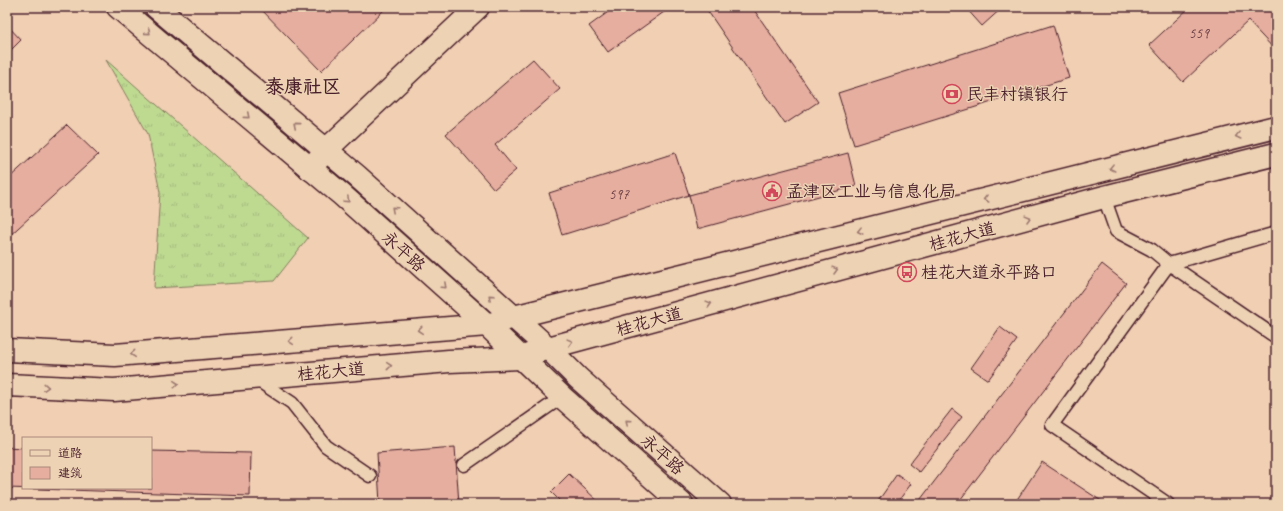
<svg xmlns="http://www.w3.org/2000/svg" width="1283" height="511" font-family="Caveat,'LXGW WenKai TC',sans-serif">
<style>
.grass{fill:url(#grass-tufts);stroke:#847c5e}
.building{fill:#e5ae9f;stroke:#4a1f2b}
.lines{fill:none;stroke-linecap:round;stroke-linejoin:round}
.service-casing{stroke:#4a1f2b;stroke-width:15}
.minor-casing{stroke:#4a1f2b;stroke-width:25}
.secondary-casing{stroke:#4a1f2b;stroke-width:25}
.service{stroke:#edd2b4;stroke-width:12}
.minor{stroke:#edd2b4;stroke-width:22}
.secondary{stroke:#edd2b4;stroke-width:22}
.oneway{stroke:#9c7870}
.labels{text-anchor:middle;stroke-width:3;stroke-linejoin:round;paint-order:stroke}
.number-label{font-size:15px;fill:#714348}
.poi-label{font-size:17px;fill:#4a1f2b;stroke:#edd2b4;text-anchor:start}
.street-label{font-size:17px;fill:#4a1f2b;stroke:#edd2b4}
.quarter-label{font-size:19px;font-weight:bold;fill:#4a1f2b;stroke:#edd2b4}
</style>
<defs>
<pattern id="grass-tufts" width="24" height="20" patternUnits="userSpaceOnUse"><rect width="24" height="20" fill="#beda91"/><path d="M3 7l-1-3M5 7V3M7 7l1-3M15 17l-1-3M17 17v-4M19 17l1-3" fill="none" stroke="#a5bb7d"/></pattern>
</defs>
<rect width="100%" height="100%" fill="#f0cfb3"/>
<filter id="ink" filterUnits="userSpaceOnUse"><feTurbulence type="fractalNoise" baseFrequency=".025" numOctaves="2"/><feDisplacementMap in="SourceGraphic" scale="8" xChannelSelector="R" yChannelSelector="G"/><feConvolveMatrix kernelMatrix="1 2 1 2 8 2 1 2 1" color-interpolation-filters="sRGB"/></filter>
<g filter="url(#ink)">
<!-- grass -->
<polygon class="grass" points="106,60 308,238 274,281 154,288 160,192 148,134"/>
<!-- building -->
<g class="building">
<polygon points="259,7 387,7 321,71"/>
<polygon points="615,7 671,7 608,52 589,26"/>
<polygon points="705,7 752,7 818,102 785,124"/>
<polygon points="965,7 1003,7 982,26"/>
<polygon points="1190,7 1272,7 1276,12 1276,51 1248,21 1183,82 1149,45"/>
<polygon points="7,25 21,40 7,54"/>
<polygon points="1053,25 1069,78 854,145 838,93"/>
<polygon points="533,59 560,89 495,145 516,170 494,189 446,134"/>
<polygon points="67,125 98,155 7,238 7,180"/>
<polygon points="675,153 689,195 562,235 549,193"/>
<polygon points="848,153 856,186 697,229 689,195"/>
<polygon points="1102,264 1126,283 957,504 917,504"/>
<polygon points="1000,327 1017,340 988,380 971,368"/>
<polygon points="952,409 962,417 919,472 909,464"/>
<polygon points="7,447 23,448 23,488 151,488 151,451 251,453 250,496 7,488"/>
<polygon points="455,447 459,504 380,504 377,453"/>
<polygon points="1042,462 1106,504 1014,504"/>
<polygon points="569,474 601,504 563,504 551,492"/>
<polygon points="897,474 911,484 896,504 876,504"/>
</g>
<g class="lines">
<!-- service casing -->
<g class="service-casing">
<g id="service">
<polyline points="1104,197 1116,231 1152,250 1169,264 1276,337"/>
<polyline points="256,379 292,403 326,446 370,476"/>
<polyline points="464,465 562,397"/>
<polyline points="1168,504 1052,425 1169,264 1276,233"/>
</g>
</g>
<!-- minor casing -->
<g class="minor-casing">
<polyline id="minor" points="310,169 326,150 478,7"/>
</g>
<!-- secondary casing -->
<g class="secondary-casing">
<g id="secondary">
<polyline points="118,7 342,195 487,325 562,397 682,504"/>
<polyline points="156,7 357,176 548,348 578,378 720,504"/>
<polyline points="7,350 115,355 487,325 514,317 1276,127"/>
<polyline points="7,385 114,390 449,361 520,358 548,348 1104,197 1276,154"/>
</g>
</g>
<!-- service -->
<use href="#service" class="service"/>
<!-- minor -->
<use href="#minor" class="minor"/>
<!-- secondary -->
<use href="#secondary" class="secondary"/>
</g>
<!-- one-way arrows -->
<defs><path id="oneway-chevron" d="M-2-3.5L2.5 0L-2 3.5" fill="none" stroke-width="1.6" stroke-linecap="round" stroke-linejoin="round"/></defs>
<g class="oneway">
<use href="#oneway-chevron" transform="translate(148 32) rotate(40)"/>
<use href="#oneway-chevron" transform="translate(247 116) rotate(40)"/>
<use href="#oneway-chevron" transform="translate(296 125) rotate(-140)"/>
<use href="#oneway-chevron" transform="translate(1238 136) rotate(166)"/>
<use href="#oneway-chevron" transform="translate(1112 168) rotate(166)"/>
<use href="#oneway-chevron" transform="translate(986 199) rotate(166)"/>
<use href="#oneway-chevron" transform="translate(347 200) rotate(42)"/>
<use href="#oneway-chevron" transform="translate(394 209) rotate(-138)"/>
<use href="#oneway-chevron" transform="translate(1028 218) rotate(-15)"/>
<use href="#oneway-chevron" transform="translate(860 231) rotate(166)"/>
<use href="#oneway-chevron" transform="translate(835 270) rotate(-15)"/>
<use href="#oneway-chevron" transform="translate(444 286) rotate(42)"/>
<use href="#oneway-chevron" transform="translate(491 297) rotate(-138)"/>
<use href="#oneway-chevron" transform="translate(709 304) rotate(-15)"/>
<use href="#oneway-chevron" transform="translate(420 330) rotate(175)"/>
<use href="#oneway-chevron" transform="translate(291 341) rotate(175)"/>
<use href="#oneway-chevron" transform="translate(570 342) rotate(-15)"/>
<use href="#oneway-chevron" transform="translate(133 354) rotate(175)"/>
<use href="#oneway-chevron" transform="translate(389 366) rotate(-5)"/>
<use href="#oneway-chevron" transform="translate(176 384) rotate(-5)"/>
<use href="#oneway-chevron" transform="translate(46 387) rotate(3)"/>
<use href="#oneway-chevron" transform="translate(628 422) rotate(-138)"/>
</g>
</g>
<!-- icons -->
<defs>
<g id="bank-ring" transform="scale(1)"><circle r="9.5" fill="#edd2b4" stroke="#d1495b" stroke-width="1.5"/><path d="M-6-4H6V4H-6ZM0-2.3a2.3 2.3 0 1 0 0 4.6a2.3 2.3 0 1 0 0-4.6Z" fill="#d1495b"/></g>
<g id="civic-ring" transform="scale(1)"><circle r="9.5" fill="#edd2b4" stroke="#d1495b" stroke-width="1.5"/><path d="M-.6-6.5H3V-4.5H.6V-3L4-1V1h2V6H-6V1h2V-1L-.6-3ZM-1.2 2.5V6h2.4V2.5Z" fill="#d1495b"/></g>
<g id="bus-ring" transform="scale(1)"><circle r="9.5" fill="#edd2b4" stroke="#d1495b" stroke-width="1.5"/><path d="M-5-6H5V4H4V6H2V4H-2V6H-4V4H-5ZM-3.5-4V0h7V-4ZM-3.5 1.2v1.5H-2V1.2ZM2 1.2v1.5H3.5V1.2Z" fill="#d1495b"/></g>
</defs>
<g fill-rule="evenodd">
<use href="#bank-ring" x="952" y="94"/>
<use href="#civic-ring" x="772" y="191"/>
<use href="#bus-ring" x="907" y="272"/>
</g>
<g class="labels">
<!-- number labels -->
<g class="number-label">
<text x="1199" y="38">559</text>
<text x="619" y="199">597</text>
</g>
<!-- poi labels -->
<g class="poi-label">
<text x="966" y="100">民丰村镇银行</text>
<text x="786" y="197">孟津区工业与信息化局</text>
<text x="921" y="278">桂花大道永平路口</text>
</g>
<!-- street labels -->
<g class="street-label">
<text transform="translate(962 236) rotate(-15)" y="6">桂花大道</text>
<text transform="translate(404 251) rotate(42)" y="6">永平路</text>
<text transform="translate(649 321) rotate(-15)" y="6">桂花大道</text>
<text transform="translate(331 371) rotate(-5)" y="6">桂花大道</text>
<text transform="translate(663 454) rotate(42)" y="6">永平路</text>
</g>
<!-- quarter labels -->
<g class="quarter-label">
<text x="303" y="93">泰康社区</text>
</g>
</g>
<!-- margin -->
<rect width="1283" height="511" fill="none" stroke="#edd2b4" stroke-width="24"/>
<rect x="12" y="12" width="1259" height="487" fill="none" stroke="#4a1f2b" stroke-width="1.5" filter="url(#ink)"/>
<!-- legend -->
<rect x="22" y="437" width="130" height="52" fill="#edd2b4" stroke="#ac8a7d"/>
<rect x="30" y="450" width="20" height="6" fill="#edd2b4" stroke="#ac8a7d"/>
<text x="58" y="457" font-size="12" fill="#4a1f2b">道路</text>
<rect x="30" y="467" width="20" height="12" fill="#e5ae9f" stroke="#ac8a7d"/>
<text x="58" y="477" font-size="12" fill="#4a1f2b">建筑</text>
</svg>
